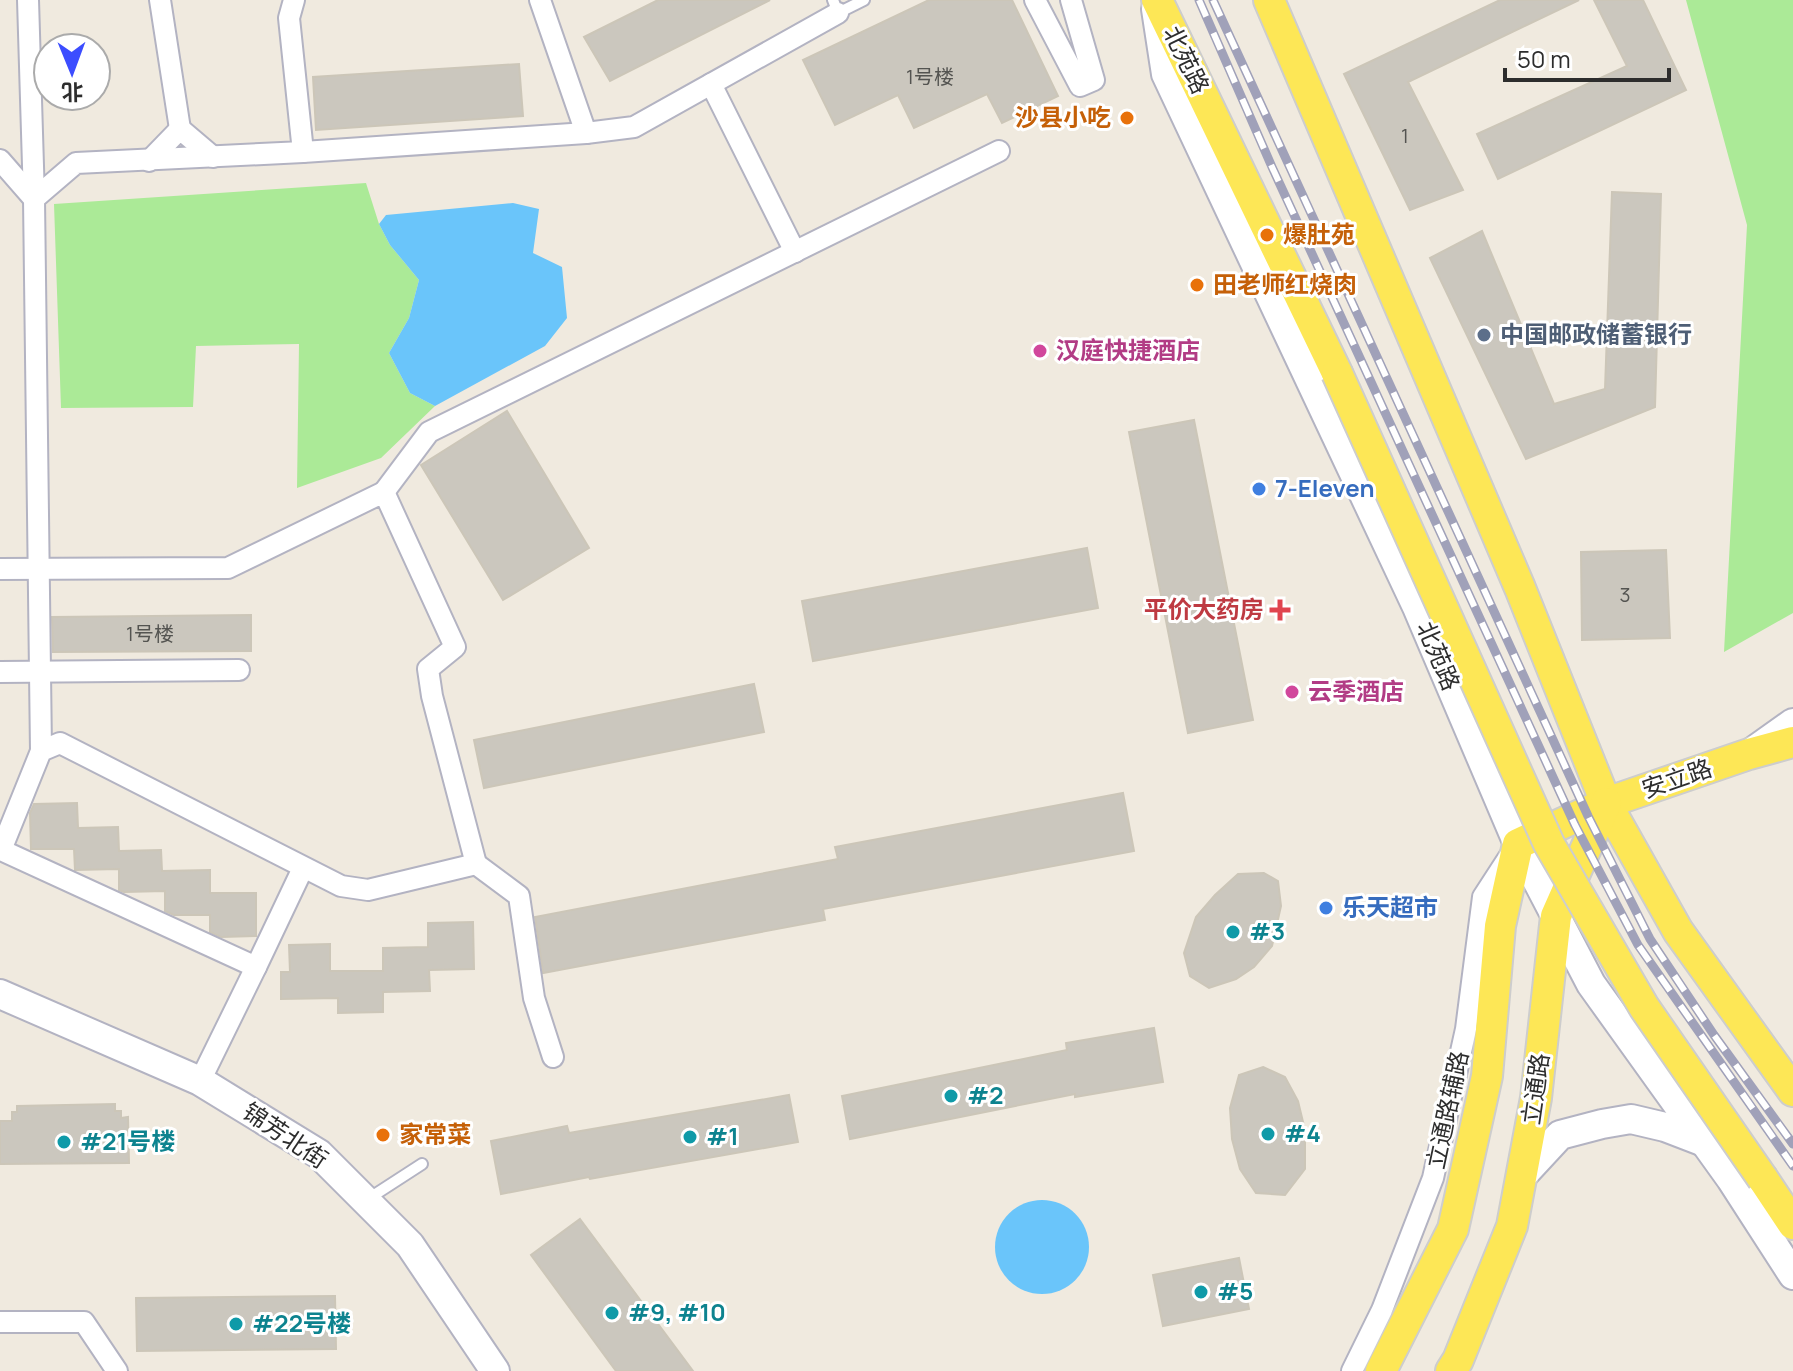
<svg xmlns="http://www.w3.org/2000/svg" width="1793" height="1371" font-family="Manrope,'Noto Sans SC',sans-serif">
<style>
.green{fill:#abea97}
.water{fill:#6ac5fa}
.building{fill:#cbc7be;stroke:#ccc6b8;stroke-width:2}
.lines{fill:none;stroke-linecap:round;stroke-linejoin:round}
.lane-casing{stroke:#b3b3c2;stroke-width:14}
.street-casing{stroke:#b3b3c2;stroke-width:24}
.secondary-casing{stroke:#b3b3c2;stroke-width:32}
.primary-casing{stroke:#cdcdcd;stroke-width:34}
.lane{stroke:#fff;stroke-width:10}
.street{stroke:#fff;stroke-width:20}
.secondary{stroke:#fff;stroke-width:28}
.primary{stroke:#fde756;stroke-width:30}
.rail-casing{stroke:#a0a1b9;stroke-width:9}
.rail{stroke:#fff;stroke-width:6;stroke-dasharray:18;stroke-linecap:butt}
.primary-bridge-casing{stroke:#cdcdcd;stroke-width:34;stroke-linecap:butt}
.primary-bridge{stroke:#fde756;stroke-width:30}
.food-dot{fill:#e8710a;stroke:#fff;stroke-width:3}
.service-dot{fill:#5c6f8a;stroke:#fff;stroke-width:3}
.hotel-dot{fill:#d1479c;stroke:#fff;stroke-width:3}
.shop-dot{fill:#3f7fe0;stroke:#fff;stroke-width:3}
.health-dot{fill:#e0444e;stroke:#fff;stroke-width:3}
.culture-dot{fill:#0f9aa8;stroke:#fff;stroke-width:3}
.labels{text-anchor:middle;stroke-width:6;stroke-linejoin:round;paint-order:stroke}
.number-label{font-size:20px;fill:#545451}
.street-label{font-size:24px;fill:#2d2d2d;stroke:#fff}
.food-label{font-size:24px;font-weight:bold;fill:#c56008;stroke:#fff;text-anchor:start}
.service-label{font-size:24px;font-weight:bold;fill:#4e5e75;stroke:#fff;text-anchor:start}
.hotel-label{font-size:24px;font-weight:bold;fill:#b23c85;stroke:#fff;text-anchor:start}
.shop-label{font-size:24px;font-weight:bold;fill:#366cbe;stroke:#fff;text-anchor:start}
.health-label{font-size:24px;font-weight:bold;fill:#be3a42;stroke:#fff;text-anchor:end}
.culture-label{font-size:24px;font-weight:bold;fill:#0d838f;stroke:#fff;text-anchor:start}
</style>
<rect width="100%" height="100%" fill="#f0eadf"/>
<!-- green -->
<g class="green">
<polygon points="1686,0 1793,0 1793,613 1724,652 1747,225"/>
<polygon points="366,183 379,224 390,245 419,280 409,318 389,353 410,393 435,406 381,458 297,488 299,344 196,346 193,407 61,408 54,204"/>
</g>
<!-- water -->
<g class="water">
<polygon points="513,203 539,209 533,253 562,267 567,318 545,346 435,406 410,393 389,353 409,318 419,280 390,245 379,224 386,215"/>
<circle cx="1042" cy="1247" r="47"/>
</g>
<!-- building -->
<g class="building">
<polygon points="658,0 770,0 610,81 584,37"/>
<polygon points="929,0 1012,0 1058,96 1002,123 987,94 914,128 898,95 835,125 803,60"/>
<polygon points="1500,0 1579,0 1408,82 1463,190 1410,210 1344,74"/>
<polygon points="1594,0 1643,0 1686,90 1498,179 1477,134 1627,66"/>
<polygon points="519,64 523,116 316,130 313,77"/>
<polygon points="1612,192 1661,194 1655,407 1526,459 1430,258 1482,231 1554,404 1605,389"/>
<polygon points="507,411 589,548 503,600 421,465"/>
<polygon points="1194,420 1253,720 1188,733 1129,432"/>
<polygon points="1087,548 1098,608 813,661 802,601"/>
<polygon points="1666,550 1670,638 1582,640 1581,552"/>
<polygon points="251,615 251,651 53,652 52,617"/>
<polygon points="754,684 764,732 484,788 474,740"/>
<polygon points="1123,793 1134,851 823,909 825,920 543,973 535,917 838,859 835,847"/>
<polygon points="77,803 78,828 118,827 119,851 161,850 162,871 210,870 210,893 256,893 256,936 221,937 210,932 210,915 174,915 165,911 165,891 124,892 119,890 119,869 75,870 74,849 31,849 30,813 34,804"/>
<polygon points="1264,873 1278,881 1281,906 1272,946 1254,967 1236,979 1209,988 1190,976 1184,953 1196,917 1215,895 1238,874"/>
<polygon points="473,922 474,969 429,970 430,991 383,992 383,1012 338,1013 338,998 281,999 281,972 290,972 289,945 330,944 330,971 383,971 383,948 428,947 428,923"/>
<polygon points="1154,1028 1163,1082 1075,1097 1075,1094 850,1139 842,1096 1067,1050 1066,1043"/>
<polygon points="1263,1067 1285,1077 1298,1101 1305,1130 1305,1169 1285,1195 1256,1193 1240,1169 1232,1139 1230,1108 1239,1075"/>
<polygon points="789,1095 798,1142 590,1179 589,1177 501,1194 491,1141 567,1126 569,1133"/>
<polygon points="115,1104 115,1111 121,1111 121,1118 128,1117 129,1163 0,1164 0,1121 12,1121 12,1112 17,1112 17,1106"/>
<polygon points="580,1219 693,1371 616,1371 531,1255"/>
<polygon points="1239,1258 1249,1309 1163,1326 1153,1275"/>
<polygon points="335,1296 336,1349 137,1351 136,1298"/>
</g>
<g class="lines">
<!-- lane casing -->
<g class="lane-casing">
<g id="lane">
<polyline points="833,0 838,13 864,0"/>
<polyline points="368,1199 422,1164"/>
</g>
</g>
<!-- street casing -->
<g class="street-casing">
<g id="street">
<polyline points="28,0 34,199"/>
<polyline points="160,0 180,129"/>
<polyline points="540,0 586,133 634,127 838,13"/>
<polyline points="1035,0 1080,86 1094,80 1071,0"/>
<polyline points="711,84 795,252"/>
<polyline points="303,152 586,133"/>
<polyline points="0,160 34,199"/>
<polyline points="149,161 180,129 213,157"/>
<polyline points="384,492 429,432 999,151"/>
<polyline points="0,569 228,568 384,492 455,647 428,669 432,696 476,864 368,890 341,886 60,743 41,751 1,850 256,967 200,1081"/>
<polyline points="0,672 239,670"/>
<polyline points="41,751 34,199 76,163 303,152 289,18 294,0"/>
<polyline points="476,864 519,896 534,998 553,1057"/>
<polyline points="256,967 303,868"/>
<polyline points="0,1322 84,1322 117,1371"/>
<polyline points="1352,1371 1382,1310 1433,1178 1466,1029 1483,897 1509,857"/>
</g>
</g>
<!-- secondary casing -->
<g class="secondary-casing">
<g id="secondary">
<polyline points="1156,9 1166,74 1417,607 1518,844 1591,984 1731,1179 1793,1275"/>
<polyline points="1755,750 1793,723"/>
<polyline points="0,994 200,1081 319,1154 410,1245 495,1371"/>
<polyline points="1522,1176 1560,1135 1602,1124 1631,1119 1665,1127 1704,1142"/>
</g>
</g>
<!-- primary casing -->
<g class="primary-casing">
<g id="primary">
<polyline points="1157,0 1337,373"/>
<polyline points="1269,0 1520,588 1606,803 1678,931 1793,1091"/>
<polyline points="1763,1179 1793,1224"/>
<polyline points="1381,1371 1453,1229 1487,1076 1500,926 1518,844 1606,803 1749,754 1793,742"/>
<polyline points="1451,1371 1458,1360 1512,1226 1536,1098 1556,916 1606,803"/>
</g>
</g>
<!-- lane -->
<use href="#lane" class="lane"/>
<!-- street -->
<use href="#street" class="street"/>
<!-- secondary -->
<use href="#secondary" class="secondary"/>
<!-- primary -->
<use href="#primary" class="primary"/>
<!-- rail casing -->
<g class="rail-casing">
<g id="rail">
<polyline points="1199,0 1272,167 1575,825 1638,945 1793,1166"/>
<polyline points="1213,0 1588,816 1650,939 1714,1035 1793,1144"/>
</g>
</g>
<!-- rail -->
<use href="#rail" class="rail"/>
<!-- primary-bridge casing -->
<g class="primary-bridge-casing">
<polyline id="primary-bridge" points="1337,373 1549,844 1644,1007 1763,1179"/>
</g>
<!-- primary-bridge -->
<use href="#primary-bridge" class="primary-bridge"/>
</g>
<!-- markers -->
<g class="food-dot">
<circle cx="1127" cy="118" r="8"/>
<circle cx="1267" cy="235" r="8"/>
<circle cx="1197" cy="285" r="8"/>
<circle cx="383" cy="1135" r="8"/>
</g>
<circle class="service-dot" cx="1484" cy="335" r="8"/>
<g class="hotel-dot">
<circle cx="1040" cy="351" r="8"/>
<circle cx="1292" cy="692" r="8"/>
</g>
<g class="shop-dot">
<circle cx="1259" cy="489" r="8"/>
<circle cx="1326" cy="908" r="8"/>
</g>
<path class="health-dot" d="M1276 598h8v8h8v8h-8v8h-8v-8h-8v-8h8z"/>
<g class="culture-dot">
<circle cx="1233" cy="932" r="8"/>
<circle cx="951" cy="1096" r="8"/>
<circle cx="1268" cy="1134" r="8"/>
<circle cx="690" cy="1137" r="8"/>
<circle cx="64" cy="1142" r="8"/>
<circle cx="1201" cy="1292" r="8"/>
<circle cx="612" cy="1313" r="8"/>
<circle cx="236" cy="1324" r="8"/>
</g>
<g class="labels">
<!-- number labels -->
<g class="number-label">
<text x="930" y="84">1号楼</text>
<text x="1405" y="143">1</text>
<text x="1625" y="602">3</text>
<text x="150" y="641">1号楼</text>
</g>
<!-- street labels -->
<g class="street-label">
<text transform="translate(1186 60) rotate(64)" y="8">北苑路</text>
<text transform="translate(1438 656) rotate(67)" y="8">北苑路</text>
<text transform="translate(1677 779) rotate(-19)" y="8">安立路</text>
<text transform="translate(1536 1089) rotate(-82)" y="8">立通路</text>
<text transform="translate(1448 1110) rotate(-78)" y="8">立通路辅路</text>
<text transform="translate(285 1136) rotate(34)" y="8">锦芳北街</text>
</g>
<!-- food labels -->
<g class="food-label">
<text x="1111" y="126" text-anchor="end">沙县小吃</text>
<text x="1283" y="243">爆肚苑</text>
<text x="1213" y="293">田老师红烧肉</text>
<text x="399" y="1143">家常菜</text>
</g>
<!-- service labels -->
<g class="service-label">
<text x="1500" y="343">中国邮政储蓄银行</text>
</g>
<!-- hotel labels -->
<g class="hotel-label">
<text x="1056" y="359">汉庭快捷酒店</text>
<text x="1308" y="700">云季酒店</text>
</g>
<!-- shop labels -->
<g class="shop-label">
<text x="1275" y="497">7-Eleven</text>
<text x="1342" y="916">乐天超市</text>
</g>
<!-- health labels -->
<g class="health-label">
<text x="1264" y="618">平价大药房</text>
</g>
<!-- culture labels -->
<g class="culture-label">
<text x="1249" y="940">#3</text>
<text x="967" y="1104">#2</text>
<text x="1284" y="1142">#4</text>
<text x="706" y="1145">#1</text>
<text x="80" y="1150">#21号楼</text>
<text x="1217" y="1300">#5</text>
<text x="628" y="1321">#9, #10</text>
<text x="252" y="1332">#22号楼</text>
</g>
</g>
<!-- north arrow -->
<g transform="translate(72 72) rotate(179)"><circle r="38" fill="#ffffff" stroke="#ababab" stroke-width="2"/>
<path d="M0-6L14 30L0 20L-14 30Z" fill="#3c4dff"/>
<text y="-12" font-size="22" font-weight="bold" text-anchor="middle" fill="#2d2d2d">北</text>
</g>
<!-- scale -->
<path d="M1505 68v12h164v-12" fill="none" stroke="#2d2d2d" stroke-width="4"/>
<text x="1517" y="68" font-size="24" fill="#2d2d2d" stroke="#ffffff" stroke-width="6" paint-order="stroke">50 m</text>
</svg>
